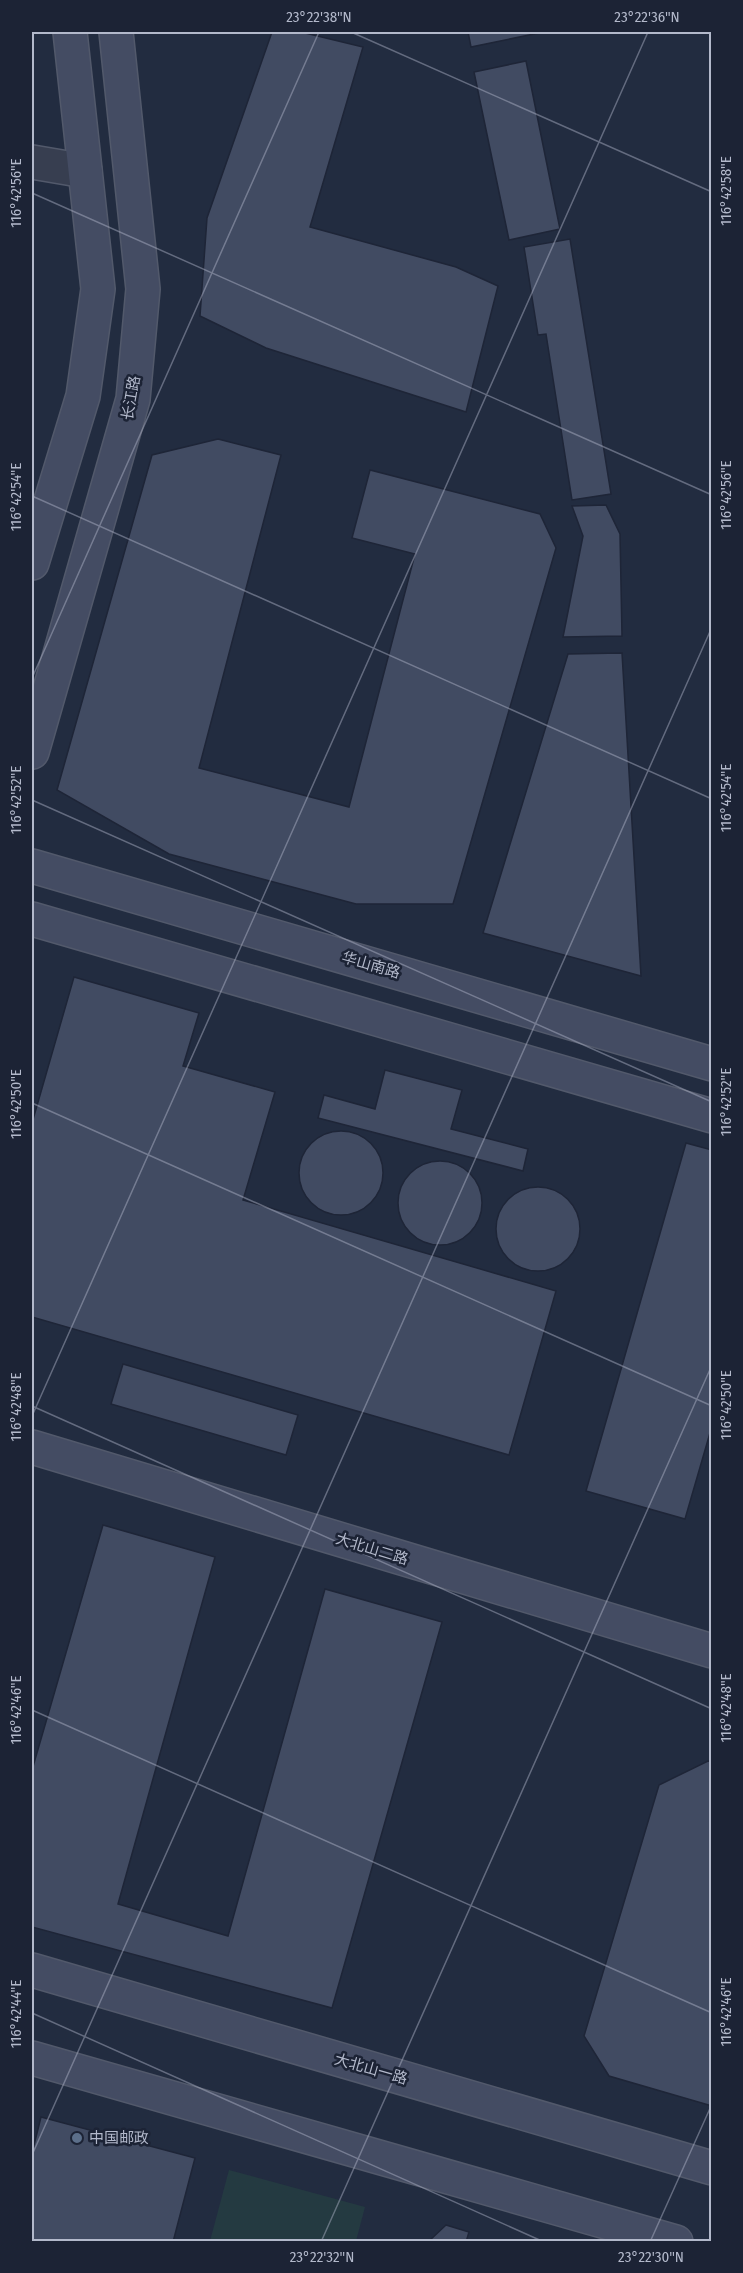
<svg xmlns="http://www.w3.org/2000/svg" width="743" height="2273" font-family="'Fira Sans Condensed','Noto Sans SC',sans-serif">
<style>
.green{fill:#243a41}
.building{fill:#414b62;stroke:#1e2537;stroke-width:1.5}
.lines{fill:none;stroke-linecap:round;stroke-linejoin:round}
.street-casing{stroke:#52596b;stroke-width:36}
.secondary-casing{stroke:#52596b;stroke-width:36}
.street{stroke:#373e50;stroke-width:33}
.secondary{stroke:#444c63;stroke-width:33}
.ticks{fill:none;stroke:#b3b9cb;stroke-width:1.5;stroke-opacity:0.45}
.service-dot{fill:#5c6f8a;stroke:#1c2335;stroke-width:2}
.labels{text-anchor:middle;stroke-width:5;stroke-linejoin:round;paint-order:stroke}
.street-label{font-size:15px;fill:#b3b9cb;stroke:#1c2335}
.poi-label{font-size:15px;fill:#b3b9cb;stroke:#1c2335;text-anchor:start}
.neatline{fill:none;stroke:#b3b9cb;stroke-width:2}
.ticks-label{font-size:15px;text-anchor:middle;fill:#b3b9cb}
</style>
<rect width="100%" height="100%" fill="#222c40"/>
<!-- green -->
<polygon class="green" points="229,2170 365,2207 356,2241 210,2241"/>
<!-- building -->
<g class="building">
<polygon points="272,32 301,32 363,47 310,227 456,267 498,286 466,412 266,348 200,316 207,218"/>
<polygon points="468,32 539,32 539,33 471,47"/>
<polygon points="526,61 560,229 509,240 474,72"/>
<polygon points="570,239 611,494 572,500 546,334 538,335 524,247"/>
<polygon points="218,439 281,455 199,768 349,807 415,554 352,538 370,470 540,514 556,548 453,904 356,904 169,854 57,790 152,455"/>
<polygon points="606,505 620,534 622,636 563,637 583,536 572,506"/>
<polygon points="622,653 641,976 483,933 568,654"/>
<polygon points="74,977 199,1013 183,1066 275,1092 243,1200 556,1291 509,1455 32,1317 32,1123"/>
<polygon points="385,1070 462,1090 451,1129 528,1149 523,1171 318,1118 324,1095 375,1109"/>
<circle cx="341" cy="1173" r="42"/>
<polygon points="686,1143 712,1150 712,1426 685,1519 586,1491"/>
<circle cx="440" cy="1203" r="42"/>
<circle cx="538" cy="1229" r="42"/>
<polygon points="123,1364 298,1415 286,1455 111,1404"/>
<polygon points="103,1525 215,1557 118,1904 228,1936 325,1589 442,1622 332,2008 32,1927 32,1770"/>
<polygon points="708,1761 712,1762 712,2106 609,2076 584,2036 659,1785"/>
<polygon points="41,2117 195,2158 173,2242 32,2242 32,2153"/>
<polygon points="446,2225 469,2232 466,2242 428,2242"/>
</g>
<g class="lines">
<!-- street casing -->
<g class="street-casing">
<polyline id="street" points="32,162 85,171"/>
</g>
<!-- secondary casing -->
<g class="secondary-casing">
<g id="secondary">
<polyline points="32,563 83,396 98,289 70,32"/>
<polyline points="32,752 133,399 143,289 116,32"/>
<polyline points="32,866 712,1064"/>
<polyline points="32,919 712,1116"/>
<polyline points="32,1447 712,1651"/>
<polyline points="32,1970 712,2168"/>
<polyline points="32,2058 676,2242"/>
</g>
</g>
<!-- street -->
<use href="#street" class="street"/>
<!-- secondary -->
<use href="#secondary" class="secondary"/>
</g>
<!-- ticks -->
<path class="ticks" d="M351 32 712 192M32 193 712 495M32 496 712 799M32 678 319 32M32 800 712 1102M32 1103 712 1406M32 1406 712 1709M32 1416 648 32M32 1710 712 2013M32 2013 544 2242M32 2155 712 627M321 2242 712 1365M650 2242 712 2104"/>
<!-- markers -->
<circle class="service-dot" cx="77" cy="2138" r="6"/>
<g class="labels">
<!-- street labels -->
<g class="street-label">
<text transform="translate(131 398) rotate(-80)" y="5">长江路</text>
<text transform="translate(371 965) rotate(16)" y="5">华山南路</text>
<text transform="translate(372 1549) rotate(17)" y="5">大北山二路</text>
<text transform="translate(371 2069) rotate(16)" y="5">大北山一路</text>
</g>
<!-- poi labels -->
<g class="poi-label">
<text x="89" y="2143">中国邮政</text>
</g>
</g>
<!-- border -->
<rect width="743" height="2273" fill="none" stroke="#1c2335" stroke-width="66"/>
<rect x="33" y="33" width="677" height="2207" class="neatline"/>
<g class="ticks-label">
<text x="319" y="22">23°22'38"N</text>
<text x="647" y="22">23°22'36"N</text>
<text transform="translate(726 191) rotate(-90)" y="5">116°42'58"E</text>
<text transform="translate(16 193) rotate(-90)" y="5">116°42'56"E</text>
<text transform="translate(726 495) rotate(-90)" y="5">116°42'56"E</text>
<text transform="translate(16 497) rotate(-90)" y="5">116°42'54"E</text>
<text transform="translate(726 798) rotate(-90)" y="5">116°42'54"E</text>
<text transform="translate(16 800) rotate(-90)" y="5">116°42'52"E</text>
<text transform="translate(726 1102) rotate(-90)" y="5">116°42'52"E</text>
<text transform="translate(16 1104) rotate(-90)" y="5">116°42'50"E</text>
<text transform="translate(726 1405) rotate(-90)" y="5">116°42'50"E</text>
<text transform="translate(16 1407) rotate(-90)" y="5">116°42'48"E</text>
<text transform="translate(726 1708) rotate(-90)" y="5">116°42'48"E</text>
<text transform="translate(16 1710) rotate(-90)" y="5">116°42'46"E</text>
<text transform="translate(726 2012) rotate(-90)" y="5">116°42'46"E</text>
<text transform="translate(16 2014) rotate(-90)" y="5">116°42'44"E</text>
<text x="322" y="2262">23°22'32"N</text>
<text x="651" y="2262">23°22'30"N</text>
</g>
</svg>
